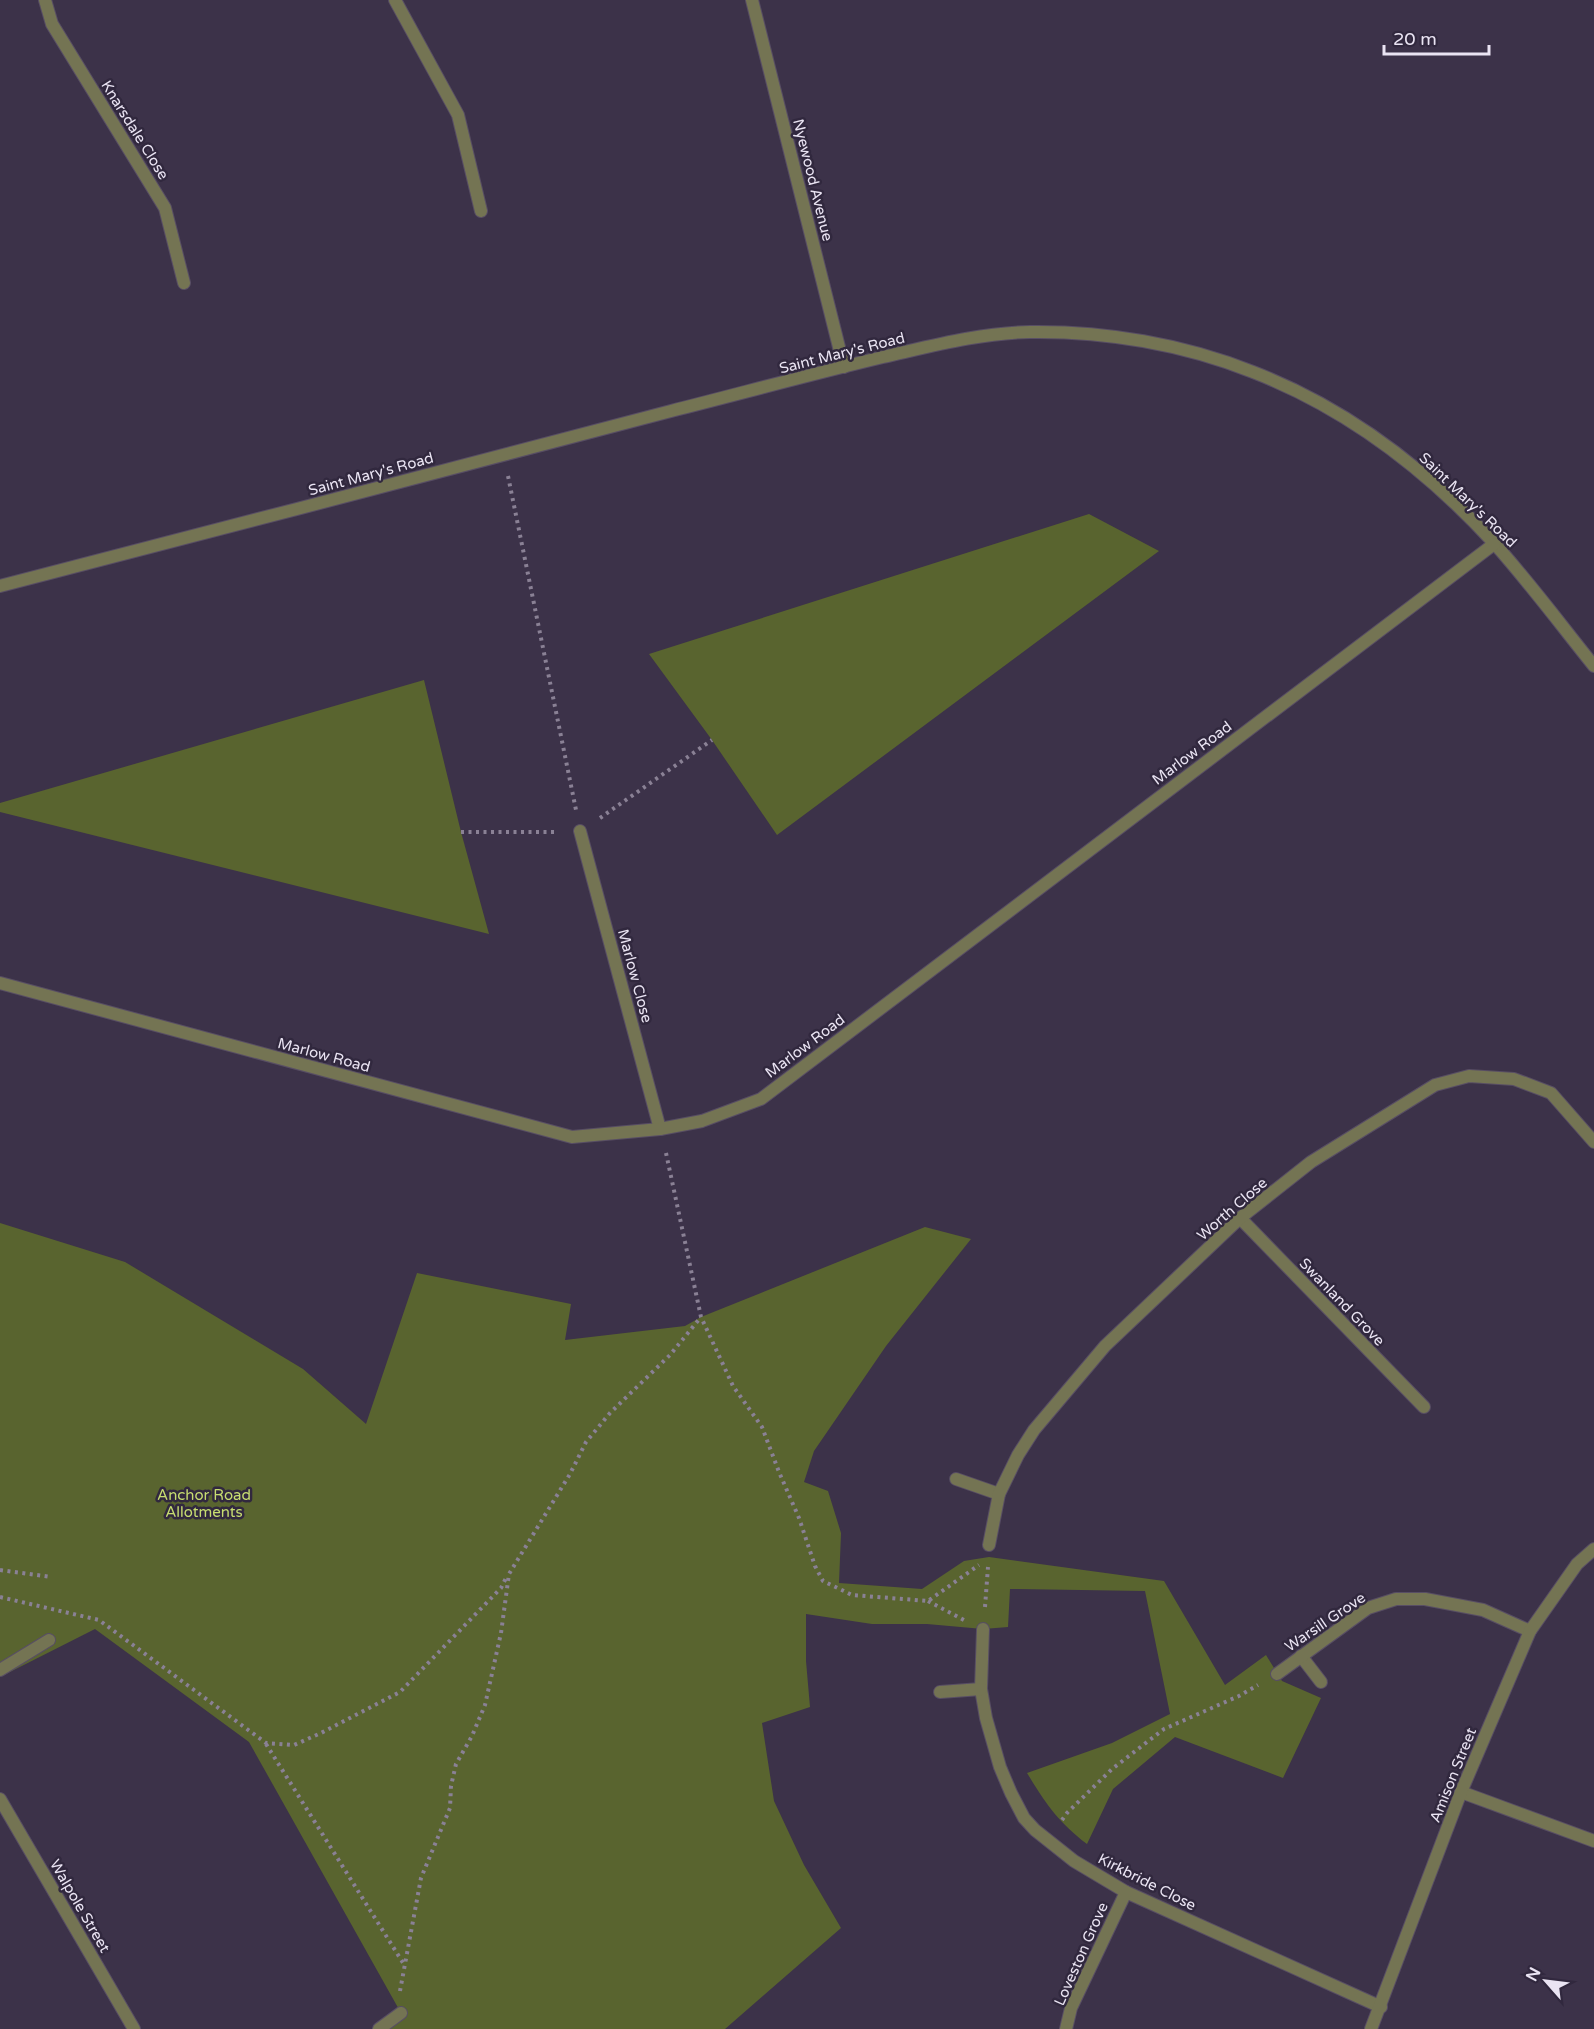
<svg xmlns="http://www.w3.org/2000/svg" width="1594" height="2029" font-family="'Varela Round',sans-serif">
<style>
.green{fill:#59642f}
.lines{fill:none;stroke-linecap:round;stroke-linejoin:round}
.minor-casing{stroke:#584e64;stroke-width:14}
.path{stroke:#8a8195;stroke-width:4;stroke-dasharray:3 4.5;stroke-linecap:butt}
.minor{stroke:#747453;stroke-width:12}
.labels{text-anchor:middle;stroke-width:5;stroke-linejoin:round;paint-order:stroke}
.street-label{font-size:15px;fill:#eae4f3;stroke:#31283e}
.park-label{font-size:15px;fill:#c7dd70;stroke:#31283e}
</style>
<rect width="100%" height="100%" fill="#3c3249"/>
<!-- green -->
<g class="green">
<polygon points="1089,514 1159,551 777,835 712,740 649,654"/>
<polygon points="424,680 461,832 489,934 0,812 0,803"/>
<path d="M0 1223 125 1262 303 1369 366 1424 417 1273 571 1304 565 1340 685 1326 701 1317 925 1227 971 1239 886 1346 814 1451 804 1482 828 1491 841 1533 839 1583 922 1589 964 1561 989 1557 1164 1581 1225 1685 1266 1655 1282 1681 1321 1698 1283 1778 1175 1737 1113 1789 1087 1844C1058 1822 1046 1804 1027 1773L1112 1743 1170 1714 1145 1591 1010 1589 1008 1627 983 1629 927 1624H872L806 1614V1661L810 1707 762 1723 774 1801 804 1865 841 1928 725 2029H379L401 2013 249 1742 95 1629 0 1677Z"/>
</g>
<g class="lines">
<!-- minor casing -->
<g class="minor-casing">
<g id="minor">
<polyline points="45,0 52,24 165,208 184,283"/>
<polyline points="395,0 458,115 481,211"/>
<polyline points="752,0 844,367"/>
<path d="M0 586C224 528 447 470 671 411 742 393 812 374 883 357 932 346 980 333 1030 332 1105 331 1183 344 1253 372 1346 408 1427 470 1494 543 1529 582 1561 625 1594 666"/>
<polyline points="580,831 660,1129"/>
<polyline points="0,983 572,1137 660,1129 702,1121 761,1099 1494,544"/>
<polyline points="1240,1218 1424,1407"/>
<polyline points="956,1479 999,1494"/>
<polyline points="989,1545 999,1494 1018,1455 1034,1430 1105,1346 1240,1218 1311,1162 1435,1085 1469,1076 1514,1079 1551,1093 1594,1142"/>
<polyline points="983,1629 981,1689 986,1718 1000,1767 1011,1793 1024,1818 1035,1830 1074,1861 1126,1892 1381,2007"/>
<polyline points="1301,1656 1321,1682"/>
<polyline points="0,1670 49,1640"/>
<polyline points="1277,1674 1368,1608 1396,1599 1425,1599 1483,1610 1530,1631"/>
<polyline points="940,1692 981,1689"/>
<polyline points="1461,1792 1594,1841"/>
<polyline points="0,1799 134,2029"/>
<polyline points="379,2029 401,2013"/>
<polyline points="1066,2029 1071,2008 1126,1892"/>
<polyline points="1371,2029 1461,1792 1530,1631 1577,1564 1594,1549"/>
</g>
</g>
<!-- path -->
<g class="path">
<polyline points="508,476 576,810"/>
<polyline points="600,818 712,740"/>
<polyline points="461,832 557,832"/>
<polyline points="666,1153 701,1317 733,1386 762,1427 779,1472 799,1518 815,1566 823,1581 852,1595 928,1601 979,1565"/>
<polyline points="0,1570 52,1577"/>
<polyline points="0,1597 99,1620 266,1743 294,1745 321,1733 400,1692 501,1588 506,1578"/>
<polyline points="928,1601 964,1620"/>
<polyline points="985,1607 988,1567"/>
<polyline points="266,1744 405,1966"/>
<polyline points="1062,1820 1067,1813 1112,1769 1164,1729 1239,1696 1258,1685"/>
<polyline points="400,1991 421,1878 450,1808 451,1786 456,1764 472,1736 485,1705 501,1633 509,1574 570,1474 586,1442 610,1413 670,1355 701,1317"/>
</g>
<!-- minor -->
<use href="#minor" class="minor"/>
</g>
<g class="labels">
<!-- street labels -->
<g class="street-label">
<text transform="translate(135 130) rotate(58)" y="5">Knarsdale Close</text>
<text transform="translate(813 180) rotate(76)" y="5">Nyewood Avenue</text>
<text transform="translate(842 353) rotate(-14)" y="5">Saint Mary's Road</text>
<text transform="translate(371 474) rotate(-15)" y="5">Saint Mary's Road</text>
<text transform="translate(1468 500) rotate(44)" y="5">Saint Mary's Road</text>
<text transform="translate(1192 753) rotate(-37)" y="5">Marlow Road</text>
<text transform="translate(635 976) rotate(75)" y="5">Marlow Close</text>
<text transform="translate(805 1046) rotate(-37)" y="5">Marlow Road</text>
<text transform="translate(324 1055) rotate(15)" y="5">Marlow Road</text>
<text transform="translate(1232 1209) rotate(-41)" y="5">Worth Close</text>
<text transform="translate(1342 1302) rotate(46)" y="5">Swanland Grove</text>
<text transform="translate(1325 1622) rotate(-34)" y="5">Warsill Grove</text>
<text transform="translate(1453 1775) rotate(-68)" y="5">Amison Street</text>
<text transform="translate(1147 1882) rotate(27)" y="5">Kirkbride Close</text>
<text transform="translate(80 1906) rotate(60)" y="5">Walpole Street</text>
<text transform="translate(1081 1954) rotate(-66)" y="5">Loveston Grove</text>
</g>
<!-- park labels -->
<g class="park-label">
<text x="204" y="1500">Anchor Road<tspan x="204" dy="17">Allotments</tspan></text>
</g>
</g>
<!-- north arrow -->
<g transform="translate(1546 1981) rotate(298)" stroke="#31283e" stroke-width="4.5" paint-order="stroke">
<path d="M0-4.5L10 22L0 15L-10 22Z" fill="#eae4f3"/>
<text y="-9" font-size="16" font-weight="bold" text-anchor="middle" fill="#eae4f3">N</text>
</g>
<!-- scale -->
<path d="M1384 45v9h105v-9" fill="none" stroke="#eae4f3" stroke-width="3"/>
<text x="1393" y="45" font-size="18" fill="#eae4f3" stroke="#31283e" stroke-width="4.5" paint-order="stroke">20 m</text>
</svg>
